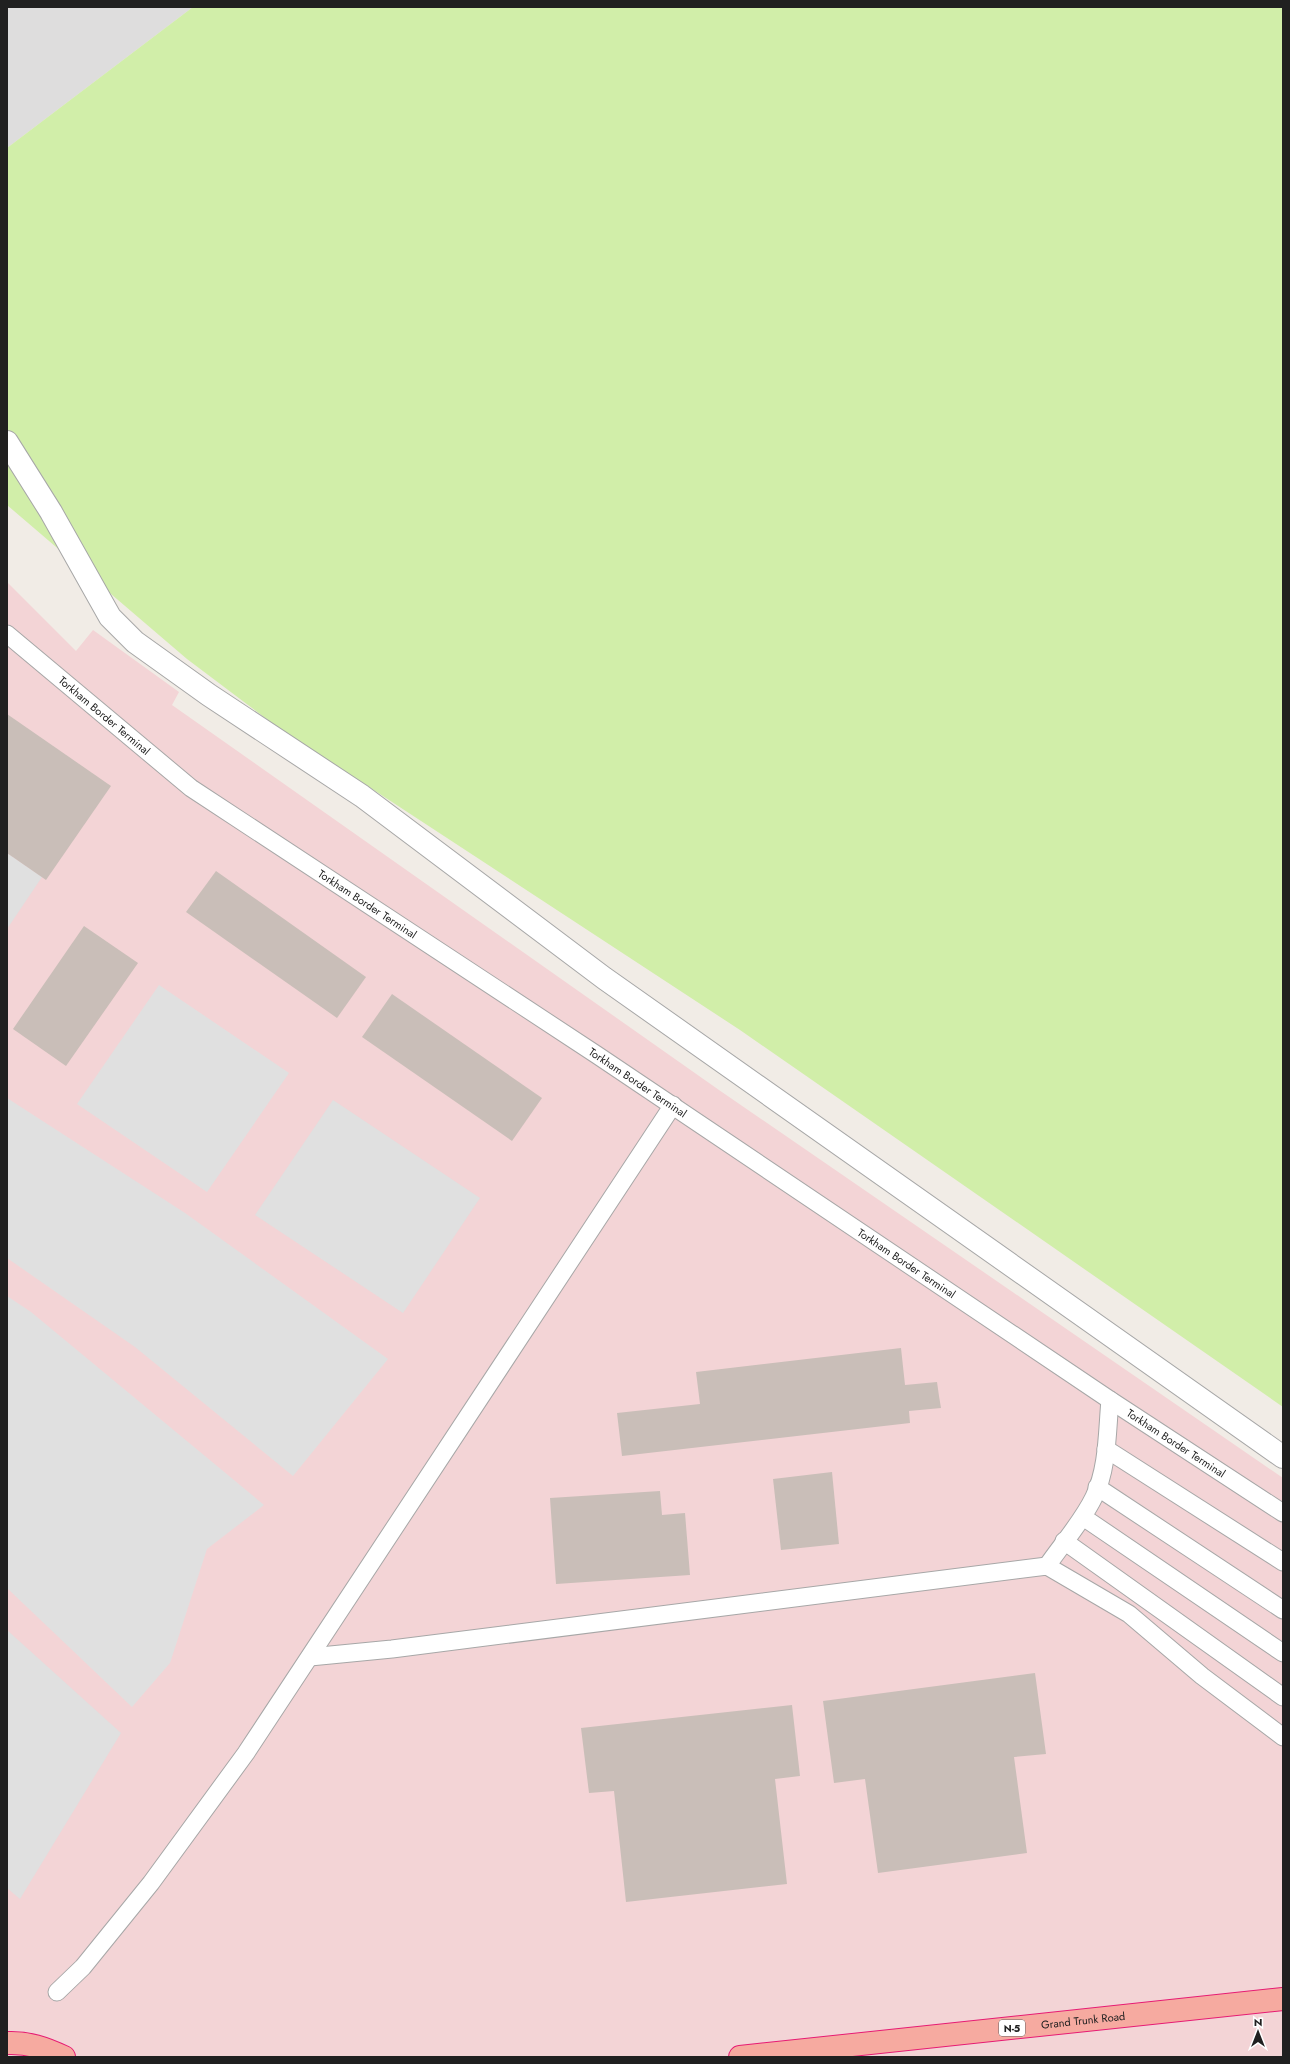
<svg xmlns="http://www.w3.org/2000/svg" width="1290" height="2064" font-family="Jost,sans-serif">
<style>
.residential{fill:#dedddd}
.commercial{fill:#f3d4d6}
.grass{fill:#d1eea9}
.parking{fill:#e0e0e0}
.building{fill:#c9beb8}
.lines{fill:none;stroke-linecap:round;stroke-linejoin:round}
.service-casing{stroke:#a7a7a7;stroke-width:19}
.tertiary-casing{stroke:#a7a7a7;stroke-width:24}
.trunk-casing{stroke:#e61b73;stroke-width:24}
.service{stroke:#fff;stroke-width:17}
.tertiary{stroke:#fff;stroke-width:22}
.trunk{stroke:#f6aaa0;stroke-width:22}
.labels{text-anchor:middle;stroke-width:3.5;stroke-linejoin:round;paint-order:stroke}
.shield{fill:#fff;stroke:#636363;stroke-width:1}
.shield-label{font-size:10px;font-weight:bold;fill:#202020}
.street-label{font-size:11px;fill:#202020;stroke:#fff}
</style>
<rect width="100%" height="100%" fill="#f1ece6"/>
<!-- residential -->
<polygon class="residential" points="7,7 193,7 7,148"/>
<!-- commercial -->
<polygon class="commercial" points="7,582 76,651 93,630 179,692 172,705 719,1090 1283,1478 1283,2057 7,2057"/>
<!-- grass -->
<polygon class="grass" points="193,7 1283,7 1283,1407 740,1030 276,726 187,659 7,505 7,148"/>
<!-- parking -->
<g class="parking">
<polygon points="7,853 42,877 7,929"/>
<polygon points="159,985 289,1073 207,1192 77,1104"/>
<polygon points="7,1098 185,1213 388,1359 293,1476 135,1347 7,1258"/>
<polygon points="333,1100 480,1198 403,1313 255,1215"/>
<polygon points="7,1296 31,1312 264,1505 207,1549 170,1663 132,1707 7,1588"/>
<polygon points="7,1630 121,1733 20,1899 7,1888"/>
</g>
<!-- building -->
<g class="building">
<polygon points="7,714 111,786 46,880 7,853"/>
<polygon points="216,871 366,977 337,1018 186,912"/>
<polygon points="84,926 138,963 66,1066 13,1029"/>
<polygon points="392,994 542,1098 512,1141 362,1037"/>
<polygon points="901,1348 905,1385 937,1382 939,1396 941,1408 909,1411 910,1423 622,1456 617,1413 700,1404 696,1372"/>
<polygon points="832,1472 839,1544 781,1550 773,1479"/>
<polygon points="660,1491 662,1515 685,1513 690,1575 556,1584 550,1498"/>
<polygon points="1035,1673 1046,1754 1014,1757 1027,1853 878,1873 865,1779 834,1783 823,1701"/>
<polygon points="792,1705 800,1776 775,1779 787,1884 626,1902 614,1791 589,1793 581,1728"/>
</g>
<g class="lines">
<!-- service casing -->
<g class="service-casing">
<g id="service">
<path id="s1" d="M7 634 191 788 597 1055 1110 1400 1283 1513"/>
<polyline points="1106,1449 1283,1562"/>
<polyline points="1097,1487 1283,1610"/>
<polyline points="1083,1517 1283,1653"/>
<polyline points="1064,1541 1283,1697"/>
<path d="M1047 1566C1062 1544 1082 1522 1094 1497 1108 1468 1107 1432 1110 1400"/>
<polyline points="310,1657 392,1649 1047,1566 1129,1614 1202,1676 1283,1737"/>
<polyline points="57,1992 83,1967 151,1883 246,1753 673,1105"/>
</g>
</g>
<!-- tertiary casing -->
<g class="tertiary-casing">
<polyline id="tertiary" points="7,442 51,512 110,617 135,642 209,695 362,796 604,978 1283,1457"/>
</g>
<!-- trunk casing -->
<g class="trunk-casing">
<g id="trunk">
<path d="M7 2043C28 2042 45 2048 64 2057"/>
<path id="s2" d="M740 2057 1283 1999"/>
</g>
</g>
<!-- service -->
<use href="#service" class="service"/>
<!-- tertiary -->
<use href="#tertiary" class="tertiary"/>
<!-- trunk -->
<use href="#trunk" class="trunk"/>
</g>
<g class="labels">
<!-- shield labels -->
<rect class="shield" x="999" y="2020" width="26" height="16" rx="3"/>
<g class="shield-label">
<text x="1012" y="2032">N-5</text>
</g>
<!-- street labels -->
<g class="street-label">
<text dy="4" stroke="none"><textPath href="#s1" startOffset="127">Torkham Border Terminal</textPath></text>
<text dy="4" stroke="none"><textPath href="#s1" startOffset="451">Torkham Border Terminal</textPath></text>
<text dy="4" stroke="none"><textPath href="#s1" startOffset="775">Torkham Border Terminal</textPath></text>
<text dy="4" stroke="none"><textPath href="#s1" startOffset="1099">Torkham Border Terminal</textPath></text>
<text dy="4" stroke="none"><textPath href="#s1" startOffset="1423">Torkham Border Terminal</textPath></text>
<text dy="4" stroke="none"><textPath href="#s2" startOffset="345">Grand Trunk Road</textPath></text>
</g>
</g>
<!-- border -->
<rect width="1290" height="2064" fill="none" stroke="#202020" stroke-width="16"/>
<!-- north arrow -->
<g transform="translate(1258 2032)" stroke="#ffffff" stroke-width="3" paint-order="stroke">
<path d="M0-3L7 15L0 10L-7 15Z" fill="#202020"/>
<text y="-6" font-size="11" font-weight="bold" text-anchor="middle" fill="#202020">N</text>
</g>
</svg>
